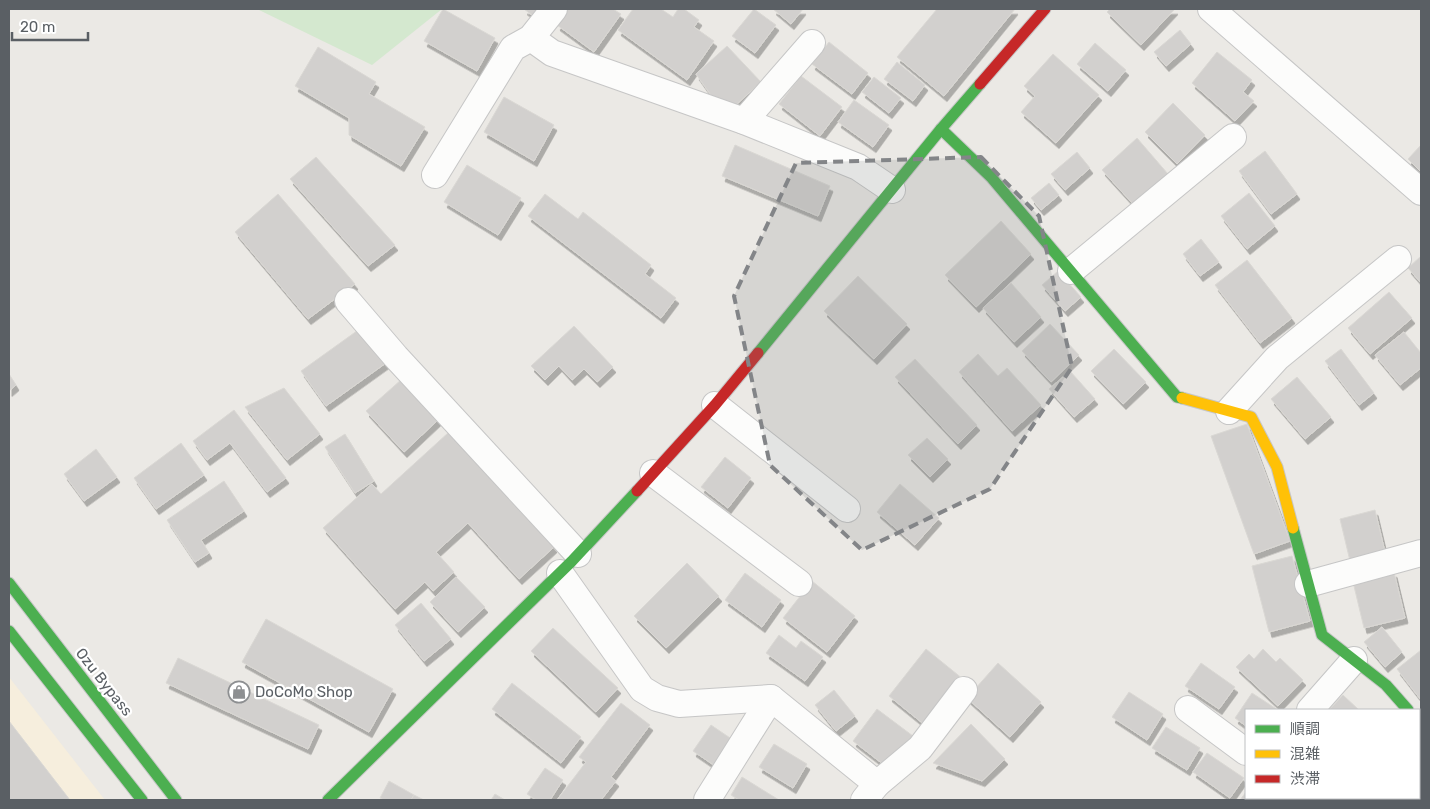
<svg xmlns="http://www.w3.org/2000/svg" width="1430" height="809" font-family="Rubik,'Noto Sans JP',sans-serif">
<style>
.commercial{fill:#f6eedd}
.green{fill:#d4e8cf}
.building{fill:#d2d0ce;stroke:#dad8d4;filter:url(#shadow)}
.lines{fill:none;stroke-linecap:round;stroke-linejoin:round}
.street-casing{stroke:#c6c6c6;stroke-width:28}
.fast-casing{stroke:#c7c7c7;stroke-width:13}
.slow-casing{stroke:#c7c7c7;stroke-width:13}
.jam-casing{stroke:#c7c7c7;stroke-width:13}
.street{stroke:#fcfcfb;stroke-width:26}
.fast{stroke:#4caf50;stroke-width:11}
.slow{stroke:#ffc107;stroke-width:11}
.jam{stroke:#c62828;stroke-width:11}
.marked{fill:#838588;fill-opacity:0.2;stroke:#838588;stroke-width:4;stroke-dasharray:10 6;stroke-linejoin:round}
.labels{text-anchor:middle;stroke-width:4.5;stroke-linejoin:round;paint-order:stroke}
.street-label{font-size:15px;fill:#5a5f64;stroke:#fff}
.poi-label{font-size:15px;fill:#5a5f64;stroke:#fff;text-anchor:start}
</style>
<defs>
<filter id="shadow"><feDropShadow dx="3" dy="5.5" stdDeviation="0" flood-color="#0004"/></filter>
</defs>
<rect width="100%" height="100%" fill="#ebe9e5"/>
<!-- commercial -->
<polygon class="commercial" points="9,677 105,800 9,800"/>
<!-- green -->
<polygon class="green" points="257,9 442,9 372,65"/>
<!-- building -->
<g class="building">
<polygon points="443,9 495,38 477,71 424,41"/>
<polygon points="524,9 537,9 532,15"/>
<polygon points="568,9 613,9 621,14 594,52 557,25"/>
<polygon points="633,9 661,9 673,17 678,9 684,9 699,20 694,27 714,41 687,80 618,30"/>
<polygon points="754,9 776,25 755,53 732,36"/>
<polygon points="773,9 803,9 791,24"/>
<polygon points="937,9 1015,9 944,96 897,57"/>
<polygon points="1110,9 1175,9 1141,45 1107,12"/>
<polygon points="1180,30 1191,44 1166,66 1154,52"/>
<polygon points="829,42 868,73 852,94 812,64"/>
<polygon points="1095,43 1126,70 1108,91 1077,64"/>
<polygon points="727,46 761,82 725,115 696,74"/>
<polygon points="318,47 376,82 369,94 425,127 401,166 349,135 349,118 295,86"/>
<polygon points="1217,52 1252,80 1243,92 1254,101 1235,121 1192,83"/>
<polygon points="1053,54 1099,95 1056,143 1021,112 1035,96 1024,86"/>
<polygon points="897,62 925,85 913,101 884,79"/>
<polygon points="801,76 842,107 820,136 779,104"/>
<polygon points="874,77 901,98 889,113 862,92"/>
<polygon points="504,97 554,125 534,161 484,132"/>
<polygon points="854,100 889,125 873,147 838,122"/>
<polygon points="1173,103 1205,135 1177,164 1145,132"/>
<polygon points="1137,138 1168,174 1134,205 1102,170"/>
<polygon points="735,145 830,186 818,216 722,176"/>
<polygon points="1421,145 1421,172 1408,159"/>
<polygon points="1265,151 1297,194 1271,214 1239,171"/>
<polygon points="1077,152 1090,168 1065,190 1051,174"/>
<polygon points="316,157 395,245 368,266 290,179"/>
<polygon points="467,165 521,198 498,235 444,202"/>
<polygon points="1049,183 1059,195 1041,210 1031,198"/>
<polygon points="1249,193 1275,226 1247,249 1221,216"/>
<polygon points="278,194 355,284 308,319 235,232"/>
<polygon points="545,194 578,219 583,212 651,265 645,274 676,298 661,318 528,216"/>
<polygon points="1001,221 1031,254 976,307 945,275"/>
<polygon points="1201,239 1219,262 1200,276 1183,254"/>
<polygon points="1421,256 1421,283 1408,268"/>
<polygon points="1247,260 1292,318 1260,343 1215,285"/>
<polygon points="1058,271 1081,297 1065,311 1042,285"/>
<polygon points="858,276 907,324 874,359 824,311"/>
<polygon points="1011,283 1041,317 1014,342 983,308"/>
<polygon points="1389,292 1412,318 1370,354 1348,328"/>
<polygon points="1050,324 1079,355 1051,382 1022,351"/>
<polygon points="574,326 613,367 597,382 584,369 572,380 559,366 545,380 531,366"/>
<polygon points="361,328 386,363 326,406 301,371"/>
<polygon points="1404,332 1421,353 1421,368 1400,385 1375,355"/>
<polygon points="1114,349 1146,382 1123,404 1091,371"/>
<polygon points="1341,349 1374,393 1359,405 1325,361"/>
<polygon points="978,354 998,376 1007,368 1041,405 1012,431 959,372"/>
<polygon points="915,359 977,425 958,444 895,377"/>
<polygon points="1070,371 1095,399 1074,417 1049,389"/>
<polygon points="9,374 16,385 9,391"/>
<polygon points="1297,377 1331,417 1305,439 1271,399"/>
<polygon points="402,379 439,419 404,452 366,411"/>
<polygon points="284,388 320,434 287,460 245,407"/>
<polygon points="234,410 286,478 267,492 230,443 207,460 193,441"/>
<polygon points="1247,424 1290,541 1254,554 1211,436"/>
<polygon points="449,432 554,547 519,579 468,523 436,552 454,572 433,591 425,582 395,609 323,528 372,484 381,494"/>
<polygon points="345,434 374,481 355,493 325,447"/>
<polygon points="927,438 948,459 930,477 908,455"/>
<polygon points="181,443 204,475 156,509 134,478"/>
<polygon points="96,449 117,477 84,501 64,474"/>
<polygon points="725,457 751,478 728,508 701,487"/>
<polygon points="224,481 244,511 201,540 209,553 195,562 167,520"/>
<polygon points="900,484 939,518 915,545 877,512"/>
<polygon points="1375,510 1385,552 1350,561 1340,519"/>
<polygon points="1292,556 1310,621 1269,632 1252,566"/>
<polygon points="687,563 719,596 666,648 634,616"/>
<polygon points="1394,572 1405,618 1364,628 1353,582"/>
<polygon points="745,573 781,600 762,627 725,600"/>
<polygon points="456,577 485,607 458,632 430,602"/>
<polygon points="812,581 855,616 827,652 783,618"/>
<polygon points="421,603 451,639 424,661 395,625"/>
<polygon points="266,619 393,689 369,732 242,662"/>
<polygon points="1382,627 1402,652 1385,667 1364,642"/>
<polygon points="553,628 618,688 596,712 531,651"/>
<polygon points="779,635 796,648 801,641 823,657 805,681 766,653"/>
<polygon points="926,649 963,679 926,726 889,696"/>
<polygon points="1263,649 1276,662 1280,658 1303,680 1278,706 1236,667 1249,654 1254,659"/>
<polygon points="1421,650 1421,700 1397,669"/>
<polygon points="178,658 319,725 308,749 166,683"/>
<polygon points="998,663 1041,702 1010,737 967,698"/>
<polygon points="1201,663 1235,687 1219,709 1185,686"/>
<polygon points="512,683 581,737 561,763 492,709"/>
<polygon points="834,690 855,716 836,731 815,705"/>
<polygon points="1129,692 1163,714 1147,740 1112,717"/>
<polygon points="1252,693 1278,710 1246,710 1246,726 1235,718"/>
<polygon points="1343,695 1359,710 1329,710"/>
<polygon points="621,703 650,725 611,777 616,781 601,800 557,800 586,762 579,757"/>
<polygon points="877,709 913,736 888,768 853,741"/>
<polygon points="9,721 70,800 9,800"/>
<polygon points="971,724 1005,759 982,781 933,763"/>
<polygon points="711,725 739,744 721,770 693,751"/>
<polygon points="1166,727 1200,748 1187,770 1152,748"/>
<polygon points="774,744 807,764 793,788 759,767"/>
<polygon points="1207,753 1244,778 1230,798 1193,772"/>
<polygon points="545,768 563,780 550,800 536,800 527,794"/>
<polygon points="742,777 779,800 739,800 731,795"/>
<polygon points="389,781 414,795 411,800 384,800 380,798"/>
<polygon points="1246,792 1246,798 1260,798 1263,799 1240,800"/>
<polygon points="495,794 505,800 491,800"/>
<polygon points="414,795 424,800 411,800"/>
<polygon points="1277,798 1284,798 1287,800 1275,800"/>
</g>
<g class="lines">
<!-- street casing -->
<g class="street-casing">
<g id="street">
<polyline points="1211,9 1421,192"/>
<polyline points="531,38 552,53 744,121 858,167 892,190"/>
<polyline points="744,121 812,43"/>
<polyline points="435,175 513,48 531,38 554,9"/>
<polyline points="1071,271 1233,137"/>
<polyline points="348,301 396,357 578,554"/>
<polyline points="715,405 847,509"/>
<polyline points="1229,411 1277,358 1398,259"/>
<polyline points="653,473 799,583"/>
<polyline points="560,573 642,689 657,698 679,704 771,698 877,784 864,800"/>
<polyline points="1308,584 1421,553"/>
<polyline points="1188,709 1246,752"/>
<polyline points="1310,710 1354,660"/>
<polyline points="1419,723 1421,726"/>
<polyline points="877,784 920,748 964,690"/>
<polyline points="707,800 771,698"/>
<polyline points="1419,800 1421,798"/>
</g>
</g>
<!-- fast casing -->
<g class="fast-casing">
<g id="fast">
<polyline points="941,129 991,177 1177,397 1182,398"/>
<polyline points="758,353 941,129 980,84"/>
<polyline points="1293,528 1322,635 1386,685 1408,710"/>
<polyline points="9,583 176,800"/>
<polyline points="9,631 142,800"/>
<polyline points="328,800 572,561 637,491"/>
</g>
</g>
<!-- slow casing -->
<g class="slow-casing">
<polyline id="slow" points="1182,398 1251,417 1277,467 1293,528"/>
</g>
<!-- jam casing -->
<g class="jam-casing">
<g id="jam">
<polyline points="980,84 1045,9"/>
<polyline points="637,491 715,405 758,353"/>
</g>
</g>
<!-- street -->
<use href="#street" class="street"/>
<!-- fast -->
<use href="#fast" class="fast"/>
<!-- slow -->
<use href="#slow" class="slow"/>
<!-- jam -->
<use href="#jam" class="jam"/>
</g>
<!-- marked area -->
<path class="marked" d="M981 157 1039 216 1072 367 990 489 862 550 770 465 734 296 796 163Z"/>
<!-- icons -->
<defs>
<g id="shop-ring" transform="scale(1.125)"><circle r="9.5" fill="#fff" stroke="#8d8f91" stroke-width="1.5"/><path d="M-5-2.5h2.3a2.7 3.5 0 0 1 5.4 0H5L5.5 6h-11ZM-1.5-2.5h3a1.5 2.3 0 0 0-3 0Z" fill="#8d8f91"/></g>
</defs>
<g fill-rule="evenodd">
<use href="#shop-ring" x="239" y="692"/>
</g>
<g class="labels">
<!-- street labels -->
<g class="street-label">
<text transform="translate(104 682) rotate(52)" y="5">Ozu Bypass</text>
</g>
<!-- poi labels -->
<g class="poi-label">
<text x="255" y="697">DoCoMo Shop</text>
</g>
</g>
<!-- border -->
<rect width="1430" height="809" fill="none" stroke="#5a5f64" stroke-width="20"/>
<!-- legend -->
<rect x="1245" y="709" width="175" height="90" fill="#ffffff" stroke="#bdbfc1"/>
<rect x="1255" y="725" width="25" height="8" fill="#4caf50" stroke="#bdbfc1"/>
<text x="1290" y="734" font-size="15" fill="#5a5f64">順調</text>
<rect x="1255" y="750" width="25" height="8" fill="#ffc107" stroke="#bdbfc1"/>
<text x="1290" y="759" font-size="15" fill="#5a5f64">混雑</text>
<rect x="1255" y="775" width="25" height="8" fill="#c62828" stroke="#bdbfc1"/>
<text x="1290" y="784" font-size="15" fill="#5a5f64">渋滞</text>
<!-- scale -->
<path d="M12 32v8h76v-8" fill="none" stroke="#5a5f64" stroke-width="2.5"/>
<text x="20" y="32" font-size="15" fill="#5a5f64" stroke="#ffffff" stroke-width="4" paint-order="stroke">20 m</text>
</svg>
